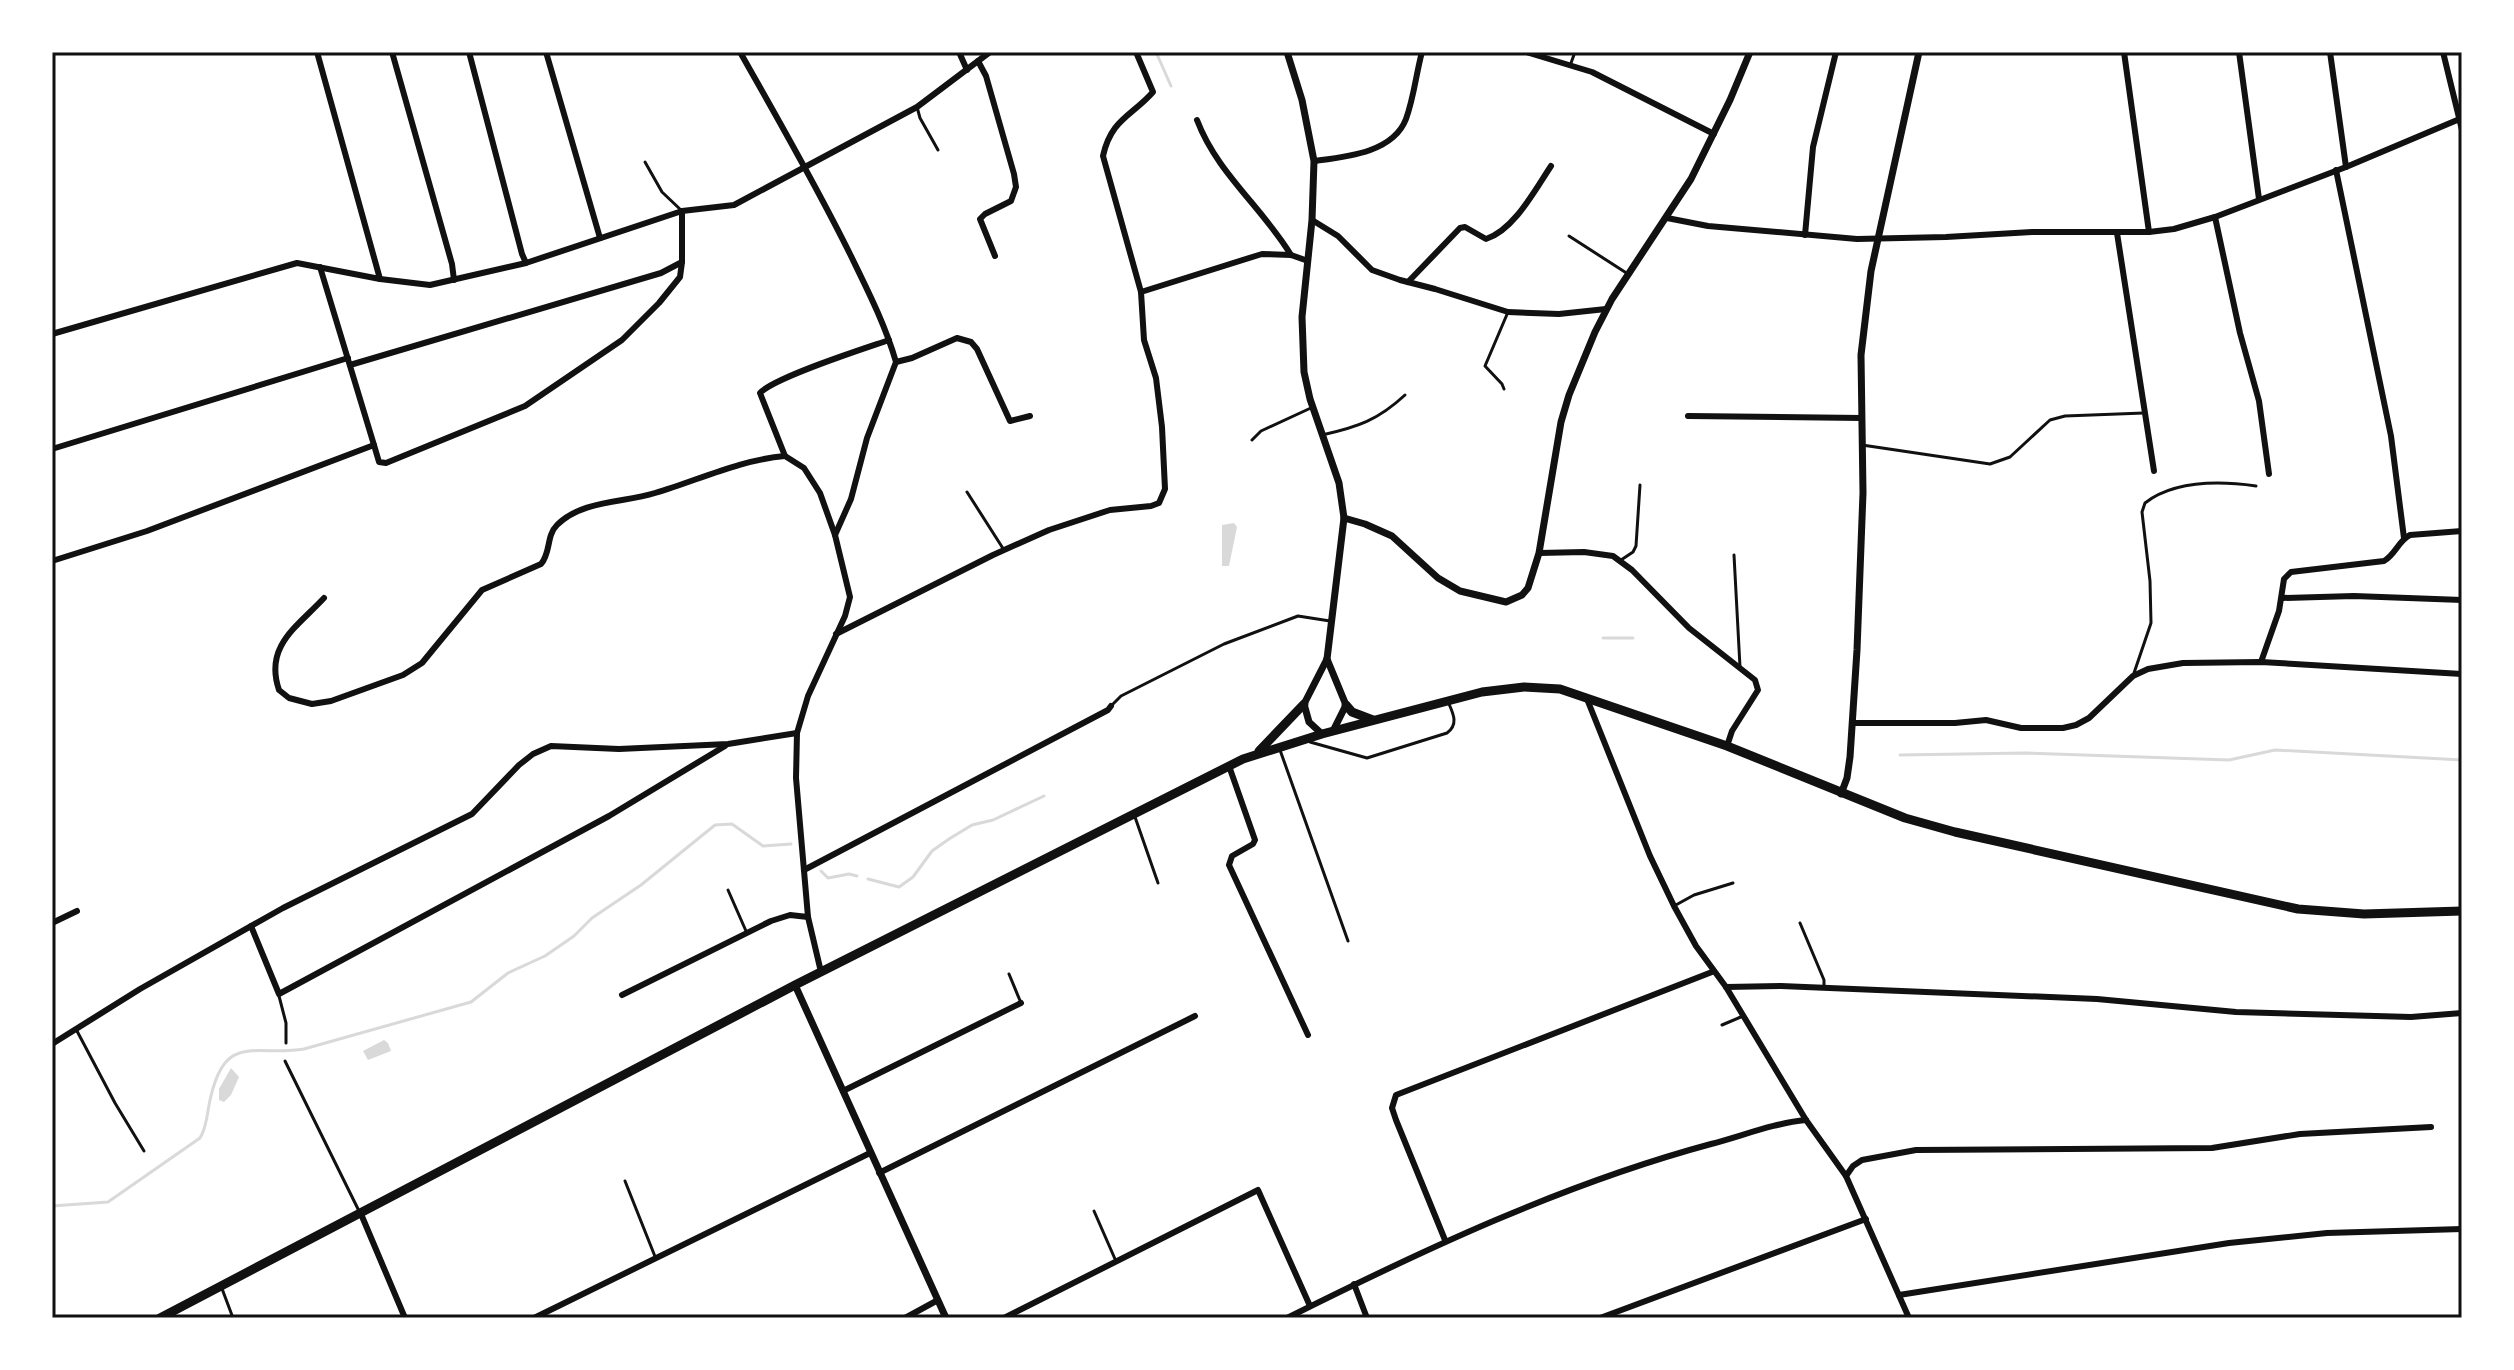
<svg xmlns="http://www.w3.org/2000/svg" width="2514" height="1370" font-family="Raleway,sans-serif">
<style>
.water{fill:#d9d9d9}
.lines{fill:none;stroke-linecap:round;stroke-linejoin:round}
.stream{stroke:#d9d9d9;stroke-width:3}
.service{stroke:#111;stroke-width:3}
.minor{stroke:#111;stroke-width:6}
.tertiary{stroke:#111;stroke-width:7}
.primary{stroke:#111;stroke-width:9}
.neatline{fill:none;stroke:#111;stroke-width:3}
</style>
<rect width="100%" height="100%" fill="#fff"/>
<!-- water -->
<g class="water">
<polygon points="1234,523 1237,527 1229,566 1222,566 1222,525"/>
<polygon points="384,1040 388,1043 391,1051 368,1060 363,1051"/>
<polygon points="231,1068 239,1077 231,1095 224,1102 219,1100 219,1089"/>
</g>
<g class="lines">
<!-- stream -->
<g class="stream">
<polyline points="1156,52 1171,86"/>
<polyline points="1603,638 1633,638"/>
<polyline points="1900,755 2025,753 2229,760 2275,750 2462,760"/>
<polyline points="821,871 828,878 849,874 857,876"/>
<polyline points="868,879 899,887 913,877 932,851 949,839 972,825 993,820 1044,796"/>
<path d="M52 1206 108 1202 200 1138C208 1125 207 1110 211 1096 226 1032 256 1057 304 1049L471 1002 508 973 545 956 574 936 592 918 641 885 715 825 732 824 763 846 791 844"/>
</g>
<!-- service -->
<g class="service">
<polyline points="1571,63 1575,52"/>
<polyline points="917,107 920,118 938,150"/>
<polyline points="645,162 662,192 682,211"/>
<polyline points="1569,236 1628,274"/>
<polyline points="1504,389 1502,384 1485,366 1508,312"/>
<path d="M1322 435C1358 427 1378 420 1405 395"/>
<polyline points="1252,440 1261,431 1313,407"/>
<polyline points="1862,445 1990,464 2010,457 2050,420 2065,416 2144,413"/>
<polyline points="967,492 1004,550"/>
<polyline points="1734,555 1740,667"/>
<polyline points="1621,560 1633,552 1636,546 1640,485"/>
<path d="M2134 673 2151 623 2150 581 2142 512 2145 503C2175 480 2220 481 2256 486"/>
<polyline points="1111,706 1121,696 1224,644 1298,616 1330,621"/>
<path d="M1310 742 1367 758 1447 733C1458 725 1454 715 1449 704"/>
<polyline points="1280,750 1348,941"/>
<polyline points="1135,817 1158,883"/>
<polyline points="728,890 746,931"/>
<polyline points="1674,906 1694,895 1733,883"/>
<polyline points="1800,923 1824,980 1824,988"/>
<polyline points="1009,974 1021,1003"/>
<polyline points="279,996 286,1023 286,1043"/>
<polyline points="1722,1025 1743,1016"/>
<polyline points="77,1031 115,1103 144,1151"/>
<polyline points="285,1061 359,1211"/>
<polyline points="625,1181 656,1259"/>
<polyline points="1094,1211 1115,1259"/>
<polyline points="221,1286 233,1318"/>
</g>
<!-- minor -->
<g class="minor">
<polyline points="317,52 380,279"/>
<polyline points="392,52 452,264 454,280"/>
<polyline points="469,52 522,254 526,263"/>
<polyline points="546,52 600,238"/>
<path d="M740 52C778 119 816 185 850 254 867 289 885 324 896 362L867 438 851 499 835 535"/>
<polyline points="959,52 967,70"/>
<path d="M1136 52 1153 92C1132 116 1111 119 1103 156L1141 292"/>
<polyline points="1526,52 1592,72 1714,134"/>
<polyline points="2124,52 2149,232"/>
<polyline points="2239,52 2259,199"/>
<polyline points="2330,52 2346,167"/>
<polyline points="2443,52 2462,130"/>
<polyline points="978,61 986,76 1014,174 1016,187 1011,201 985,214 980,219 995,256"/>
<path d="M1197 120C1217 173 1262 207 1291 255"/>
<path d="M1314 161C1345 157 1393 153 1406 119 1414 97 1416 74 1422 52"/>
<polyline points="2336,170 2391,436 2404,538"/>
<polyline points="2215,217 2240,333 2259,401 2269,474"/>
<polyline points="1667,218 1708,226 1857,239 1946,237 2032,232 2149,232 2174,229 2215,217 2346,167 2462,118"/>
<polyline points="1312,220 1338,236 1372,270 1400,280 1435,289 1508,312 1559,314 1606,309"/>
<polyline points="2117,233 2154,471"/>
<polyline points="1805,235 1813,147 1836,52"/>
<polyline points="320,267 374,445"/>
<path d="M1408 282 1460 228 1465 227 1486 239C1514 230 1535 190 1551 166"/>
<polyline points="52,334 297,263 380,279 430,285 526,263 682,211 734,205 917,107 990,52"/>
<polyline points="896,362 912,358 957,338 971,342 977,349 1010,421 1030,416"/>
<polyline points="350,365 661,273 682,262 682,211"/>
<polyline points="1688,416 1862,418"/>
<polyline points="52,449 348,358"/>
<polyline points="1539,553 1584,552 1613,556 1632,570 1689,628 1755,680 1758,690 1732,731 1727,746"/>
<polyline points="52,561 147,531 374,445 379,462 386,463 525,406 622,340 659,303 680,277 682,262"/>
<path d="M324 598C297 627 264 646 279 690L289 698 312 704 331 701 403 675 422 663 431 652 482 590 541 564C551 553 546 536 557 525 582 500 623 503 655 493 699 480 739 460 785 456"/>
<polyline points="2282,598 2354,596 2462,600"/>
<polyline points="836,634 993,555 1049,530 1110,510 1151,506 1159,503 1165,489 1162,427 1156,378 1144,340 1141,292 1262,254 1291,255 1308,261"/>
<path d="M2261 662 2279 611 2284 579 2291 572 2384 561C2396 554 2398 541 2410 535L2462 531"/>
<polyline points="1587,699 1650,856 1674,906 1696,946 1726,987 1806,1120 1846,1176 1909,1318"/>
<polyline points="1852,723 1955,723 1986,720 2021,728 2063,728 2076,725 2089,718 2133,676 2148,669 2183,663 2261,662 2462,674"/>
<polyline points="1229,766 1255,840 1253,844 1232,856 1229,865 1308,1035"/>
<polyline points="804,870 1108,710 1111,706"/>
<polyline points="52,923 77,911"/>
<polyline points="251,926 279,994 609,816 725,746"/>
<path d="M821 972 808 917 796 778 797 733 808 696 845 616 850 597 835 535 820 493 804 468 785 456 760 393C775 377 863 349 889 340"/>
<polyline points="1726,987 1781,986 2097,999 2236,1012 2411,1017 2462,1013"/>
<polyline points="622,995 771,921 790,915 808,917"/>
<polyline points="52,1044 140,989 283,908 472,814 519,765 533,754 551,746 619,749 728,744 797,733"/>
<polyline points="843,1091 1021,1003"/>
<polyline points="879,1173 1195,1016"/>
<polyline points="1846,1176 1853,1166 1862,1160 1916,1150 2212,1148 2300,1134 2431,1127"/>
<polyline points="361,1214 405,1318"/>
<polyline points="1445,1240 1396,1120 1392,1108 1396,1095 1712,972"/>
<polyline points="1354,1284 1367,1318"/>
<polyline points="1899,1295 2229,1243 2327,1233 2462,1229"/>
<polyline points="534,1318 870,1153"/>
<polyline points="905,1318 938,1300"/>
<polyline points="1004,1318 1258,1190 1310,1306"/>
<path d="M1287 1318C1423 1250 1563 1184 1711 1144 1742 1136 1774 1123 1806 1120"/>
<polyline points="1600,1318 1866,1219"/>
</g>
<!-- tertiary -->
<g class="tertiary">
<polyline points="1287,52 1302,100 1314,161 1312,220 1302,317 1304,372 1310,399 1339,483 1344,518 1327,659 1304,704 1309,722 1322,734"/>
<polyline points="1344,518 1365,524 1392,536 1438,578 1460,591 1506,602 1522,595 1528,588 1539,553 1561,422 1569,395 1595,332 1612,299 1691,179 1730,100 1750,52"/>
<polyline points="1327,659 1346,705 1333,731"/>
<polyline points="1841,794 1847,778 1850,757 1857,650 1863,493 1861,355 1871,271 1919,52"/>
<polyline points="795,985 946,1318"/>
</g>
<!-- primary -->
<g class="primary">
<polyline points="1346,705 1352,712 1373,720"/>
<polyline points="1259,751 1304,704"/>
<polyline points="160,1318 795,985 1243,759 1322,734 1482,692 1524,687 1560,689 1727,746 1905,818 1955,832 2298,909 2364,914 2462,911"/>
</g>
</g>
<!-- border -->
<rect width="2514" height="1370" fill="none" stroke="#ffffff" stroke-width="108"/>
<rect x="54" y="54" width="2406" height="1262" class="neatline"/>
</svg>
